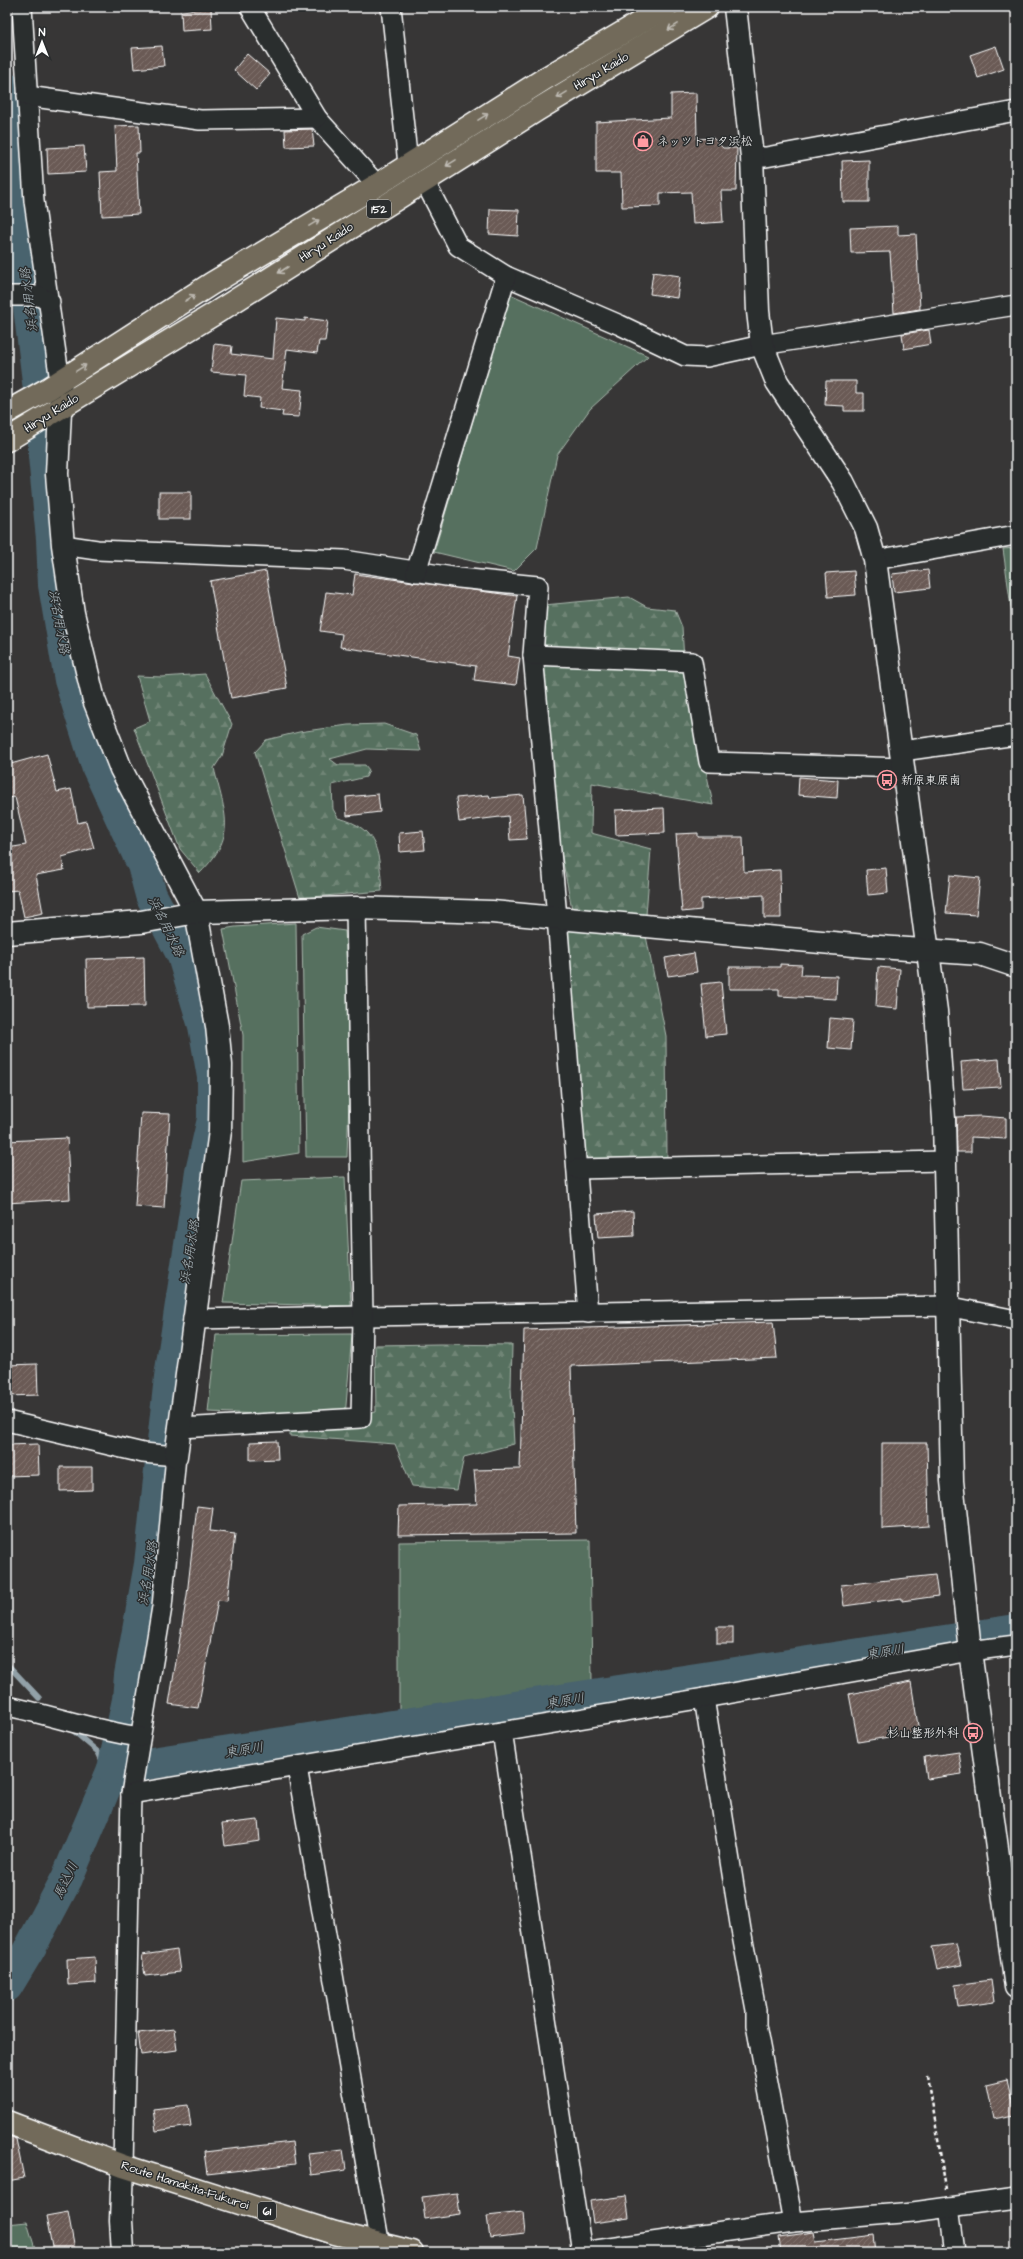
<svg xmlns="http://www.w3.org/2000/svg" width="1023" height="2259" font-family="'Architects Daughter','Klee One',sans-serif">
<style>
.green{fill:#56705e;stroke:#aab8ae}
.forest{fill:url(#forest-firs);stroke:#aab8ae}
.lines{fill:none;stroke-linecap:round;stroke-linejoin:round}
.stream{stroke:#92a1a8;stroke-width:5.5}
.river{stroke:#49636e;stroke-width:32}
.building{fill:url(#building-hatch);stroke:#fff}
.minor-casing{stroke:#fff;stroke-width:22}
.tertiary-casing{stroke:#fff;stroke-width:25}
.primary-casing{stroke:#fff;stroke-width:25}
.trunk-casing{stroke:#fff;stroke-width:25}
.path{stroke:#fff;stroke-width:2.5;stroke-dasharray:4 3;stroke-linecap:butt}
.minor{stroke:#2a2d2e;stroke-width:19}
.tertiary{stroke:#2a2d2e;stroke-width:22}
.primary{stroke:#726b5a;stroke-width:22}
.trunk{stroke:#726b5a;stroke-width:22}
.oneway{stroke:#c0bcb5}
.labels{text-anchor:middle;stroke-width:3;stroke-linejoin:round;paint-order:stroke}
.shield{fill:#2a2d2e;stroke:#bfc0c0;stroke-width:1}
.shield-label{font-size:11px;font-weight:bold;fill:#fff}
.street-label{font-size:12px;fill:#fff;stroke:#2a2d2e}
.poi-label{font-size:12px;fill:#fff;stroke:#2a2d2e;text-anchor:start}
.water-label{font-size:13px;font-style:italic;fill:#adb9be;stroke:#2a2d2e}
</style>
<defs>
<pattern id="forest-firs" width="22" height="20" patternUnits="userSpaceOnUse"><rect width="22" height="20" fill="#56705e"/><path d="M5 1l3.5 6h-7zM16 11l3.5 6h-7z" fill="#6f8576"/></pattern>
<pattern id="building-hatch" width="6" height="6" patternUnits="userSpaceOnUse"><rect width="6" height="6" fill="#6b5a54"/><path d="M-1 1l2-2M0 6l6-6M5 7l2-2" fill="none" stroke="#81736e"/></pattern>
</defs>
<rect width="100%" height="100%" fill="#373636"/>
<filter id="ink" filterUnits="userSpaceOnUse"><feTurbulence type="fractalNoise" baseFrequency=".025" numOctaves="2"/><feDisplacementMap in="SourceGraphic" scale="8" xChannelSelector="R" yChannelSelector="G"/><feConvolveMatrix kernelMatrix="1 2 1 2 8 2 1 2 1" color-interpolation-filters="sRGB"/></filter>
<g filter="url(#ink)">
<!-- green -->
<g class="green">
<polygon points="510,294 648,356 590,409 557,455 537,548 514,571 434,552"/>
<polygon points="1016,548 1016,628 1014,629 1003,549"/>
<polygon points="296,923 299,1153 243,1162 243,1035 223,929 235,927"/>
<polygon points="316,927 345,931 351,1041 347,1157 306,1157 302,934"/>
<polygon points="345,1177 351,1306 223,1303 241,1181"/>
<polygon points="352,1334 345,1417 208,1412 216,1335"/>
<polygon points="590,1540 592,1682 399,1712 399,1542"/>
<polygon points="27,2222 36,2252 7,2252 7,2224"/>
</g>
<!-- forest -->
<g class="forest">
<polygon points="629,597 647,607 675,610 682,627 684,661 713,805 592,783 591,833 651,849 646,915 572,909 549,790 543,640 544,605"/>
<path d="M205 674 232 724 222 756 214 768C225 815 238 835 200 873L180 849 134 728 150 721 137 676 162 677Z"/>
<path d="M384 724 416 735 421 751 367 749 330 759 338 765H365L369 770 366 777 332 785 333 809 338 818C380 828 379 855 382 891L300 898 255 752 266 740 299 732 348 725Z"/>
<polygon points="565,930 646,936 666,1036 667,1161 584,1158"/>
<polygon points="440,1344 512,1345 511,1388 514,1444 464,1457 457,1490 412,1486 395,1444 290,1436 290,1426 376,1412 375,1345"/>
</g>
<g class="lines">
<!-- stream -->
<g class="stream">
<polyline points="7,1664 39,1698"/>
<polyline points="70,1728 98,1752 105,1767 113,1769"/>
</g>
<!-- river -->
<g class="river">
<polyline points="7,89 17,207 44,431 44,456 52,539 54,585 70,680 97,766 143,865 151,895 183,956 204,1026 213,1077 213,1119 201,1172 170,1377 150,1564 130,1675 128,1700 113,1769 67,1878 30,1948 7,1986"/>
<polyline points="113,1769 1016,1630"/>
</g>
</g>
<!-- building -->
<g class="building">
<polygon points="211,8 212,29 182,31 181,11"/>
<polygon points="162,46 164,66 134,69 132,48"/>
<polygon points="996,46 1004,69 978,78 970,55"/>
<polygon points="247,54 270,74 256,90 234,70"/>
<polygon points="696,93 697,139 713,138 723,148 737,148 736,191 721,191 723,222 693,224 691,192 660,193 660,206 622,207 621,173 596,173 596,122 671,118 671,94"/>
<polygon points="139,125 140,153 136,153 139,214 102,216 100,172 117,171 115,126"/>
<polygon points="312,129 314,146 286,147 285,130"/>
<polygon points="84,146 86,172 48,174 47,148"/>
<polygon points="869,160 869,202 843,202 842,161"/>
<polygon points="490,209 519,210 518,236 489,234"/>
<polygon points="898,226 898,235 916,234 920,309 894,313 890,252 851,253 850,228"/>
<polygon points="653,272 680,276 677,298 650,294"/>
<polygon points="276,318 305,321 305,318 328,321 325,341 319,341 317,353 287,349 282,388 302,390 299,417 282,416 283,411 259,408 260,398 244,396 246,375 211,372 214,344 232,346 231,354 273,359"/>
<polygon points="929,330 931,344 904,349 902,334"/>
<polygon points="826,381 856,381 856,393 864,393 864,411 844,411 844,406 825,405"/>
<rect x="159" y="492" width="32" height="27"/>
<polygon points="928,570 930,588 894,592 892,574"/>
<polygon points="266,571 287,688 231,698 210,581"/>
<polygon points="854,571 856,595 828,597 826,573"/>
<polygon points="355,574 517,596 508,656 520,658 516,685 474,680 476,666 340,647 342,634 320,631 326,592 352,595"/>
<polygon points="47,754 57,792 71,789 78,823 86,821 94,848 62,857 64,870 36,875 43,913 24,917 18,890 7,891 7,848 26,845 15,797 7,798 7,765"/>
<polygon points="799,777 838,780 837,798 798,795"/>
<polygon points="378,794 380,812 347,816 346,797"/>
<polygon points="489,795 490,798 523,795 527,839 510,840 508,816 459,822 456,798"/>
<polygon points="664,808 665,833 616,835 615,810"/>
<polygon points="423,831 425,850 400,852 399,833"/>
<polygon points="698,833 698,837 743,837 744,872 780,870 781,918 764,918 764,895 701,899 701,910 682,912 676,834"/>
<polygon points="886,868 888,893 868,895 866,870"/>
<polygon points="950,875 980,878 976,915 946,913"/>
<polygon points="694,953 697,972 668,976 665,958"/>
<polygon points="144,957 145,1006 87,1007 86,959"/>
<polygon points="780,964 802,965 801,975 837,976 836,999 779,996 779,989 729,989 729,967 780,967"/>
<polygon points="878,967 900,969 897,1009 876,1007"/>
<polygon points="721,982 726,1034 706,1036 701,984"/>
<polygon points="830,1018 853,1020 851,1050 828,1048"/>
<polygon points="999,1059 1001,1087 963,1089 961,1062"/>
<polygon points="141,1113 170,1114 164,1208 135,1206"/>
<polygon points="981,1116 1006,1118 1006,1139 971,1137 971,1152 957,1152 956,1117"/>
<polygon points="67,1138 70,1199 7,1203 7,1141"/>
<polygon points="633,1211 634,1236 598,1238 596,1214"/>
<polygon points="773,1322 777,1358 571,1366 576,1533 398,1535 399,1506 477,1504 474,1470 520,1469 524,1330"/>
<polygon points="37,1364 38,1395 7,1396 7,1365"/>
<polygon points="277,1441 278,1459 250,1460 250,1442"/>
<polygon points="882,1443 927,1443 929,1526 882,1529"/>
<polygon points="38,1444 39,1475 7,1476 7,1445"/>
<polygon points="60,1467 92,1467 92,1490 60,1491"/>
<polygon points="197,1506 213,1508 210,1531 235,1534 227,1601 218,1600 198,1708 169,1704 187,1595"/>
<polygon points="935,1575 938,1596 902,1601 902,1598 844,1606 841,1585"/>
<rect x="717" y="1627" width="16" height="17"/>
<polygon points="911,1682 919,1732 858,1742 849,1694"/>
<polygon points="959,1752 962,1774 927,1779 924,1757"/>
<polygon points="258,1820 260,1841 225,1846 222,1824"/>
<polygon points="956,1944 961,1965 937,1970 932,1947"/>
<polygon points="177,1950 180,1972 145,1976 142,1955"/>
<polygon points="95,1957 96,1983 68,1985 67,1959"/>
<polygon points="991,1980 994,2002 958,2007 955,1985"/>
<polygon points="174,2029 177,2050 141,2055 138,2033"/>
<polygon points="1007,2080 1015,2115 993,2119 986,2085"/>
<polygon points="188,2105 191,2126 156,2131 153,2109"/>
<polygon points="7,2135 16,2139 24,2178 7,2181"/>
<polygon points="292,2142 295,2164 207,2174 204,2152"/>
<polygon points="343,2149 346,2170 311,2175 308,2153"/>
<polygon points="457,2193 460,2214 425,2219 422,2197"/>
<polygon points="626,2196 629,2218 593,2223 590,2201"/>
<polygon points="68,2212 75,2250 53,2252 46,2216"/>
<polygon points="523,2212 525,2234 490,2238 487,2216"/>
<polygon points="814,2232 816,2242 874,2235 876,2252 781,2252 779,2237"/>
</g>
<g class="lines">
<!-- minor casing -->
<g class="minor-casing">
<g id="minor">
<polyline points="22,7 34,201 60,381"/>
<polyline points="250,7 317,118 377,185"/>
<polyline points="391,7 408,164"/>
<polyline points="27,96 200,120 317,118"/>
<polyline points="752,157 766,157 1016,111"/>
<polyline points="424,180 458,246 506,276 620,325 685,356 707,357 762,345 1016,305"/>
<polyline points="7,296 39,296 50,302"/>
<polyline points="63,545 97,550 344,560 459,578 538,586 533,655 557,917 588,1313"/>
<polyline points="875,560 1016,535"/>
<polyline points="416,572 506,276"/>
<polyline points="533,655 692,662 709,762 904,768"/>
<polyline points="902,751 1016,735"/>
<polyline points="577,1169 944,1161"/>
<polyline points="193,1319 947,1306 1016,1320"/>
<polyline points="7,1421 143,1453 176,1456 162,1607 131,1794 123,2166"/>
<polyline points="180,1428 361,1418 363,1317 356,908"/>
<polyline points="704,1698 741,1930 756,2010 756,2025 793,2222"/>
<path d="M7 1706C52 1715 95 1731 140 1737"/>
<polyline points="502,1732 582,2252"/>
<polyline points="297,1767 381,2252"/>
<polyline points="131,1794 704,1698 970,1651 1016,1645"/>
<polyline points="949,2207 955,2252"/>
<polyline points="582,2252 793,2222 913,2212 1016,2198"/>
</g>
</g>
<!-- tertiary casing -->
<g class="tertiary-casing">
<g id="tertiary">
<polyline points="735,7 752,157 758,311 762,345 777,382 843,482 866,528 875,560 936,1011 944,1119 952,1481 970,1651 1016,1987"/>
<polyline points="61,390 57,474 63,545 73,613 94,700 121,769 196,912 217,1026 221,1065 220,1131 176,1456"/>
<polyline points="7,933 141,922 196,912 356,908 492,912 865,946 980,954 1016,966"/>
<polyline points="123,2166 121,2221 123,2252"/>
</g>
</g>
<!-- primary casing -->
<g class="primary-casing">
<polyline id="primary" points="7,2122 123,2166 335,2233 412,2252"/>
</g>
<!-- trunk casing -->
<g class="trunk-casing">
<g id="trunk">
<polyline points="7,412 48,389 211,284 377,185 546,78 666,7"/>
<polyline points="7,440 214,314 537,110 707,7"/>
</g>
</g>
<!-- path -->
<polyline class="path" points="928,2076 946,2190"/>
<!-- minor -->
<use href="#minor" class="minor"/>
<!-- tertiary -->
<use href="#tertiary" class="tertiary"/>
<!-- primary -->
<use href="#primary" class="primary"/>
<!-- trunk -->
<use href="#trunk" class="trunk"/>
</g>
<!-- one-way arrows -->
<defs><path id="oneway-shaft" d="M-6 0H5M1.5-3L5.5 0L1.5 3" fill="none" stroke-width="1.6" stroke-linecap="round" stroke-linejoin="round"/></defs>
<g class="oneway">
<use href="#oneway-shaft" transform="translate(673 27) rotate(149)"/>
<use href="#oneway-shaft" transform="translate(562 95) rotate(149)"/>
<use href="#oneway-shaft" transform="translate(483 117) rotate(-32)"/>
<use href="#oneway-shaft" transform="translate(451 163) rotate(148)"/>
<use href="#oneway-shaft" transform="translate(314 223) rotate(-31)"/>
<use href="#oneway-shaft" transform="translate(283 270) rotate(147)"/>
<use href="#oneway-shaft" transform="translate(190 298) rotate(-32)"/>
<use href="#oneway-shaft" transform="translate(81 368) rotate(-32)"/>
</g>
</g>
<!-- icons -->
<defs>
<g id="shop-ring" transform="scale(1)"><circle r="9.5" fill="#2a2d2e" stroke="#ff9aa2" stroke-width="1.5"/><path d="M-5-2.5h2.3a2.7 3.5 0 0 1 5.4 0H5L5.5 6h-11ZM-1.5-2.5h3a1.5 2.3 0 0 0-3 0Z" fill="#ff9aa2"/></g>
<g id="bus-ring" transform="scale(1)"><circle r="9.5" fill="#2a2d2e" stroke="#ff9aa2" stroke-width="1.5"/><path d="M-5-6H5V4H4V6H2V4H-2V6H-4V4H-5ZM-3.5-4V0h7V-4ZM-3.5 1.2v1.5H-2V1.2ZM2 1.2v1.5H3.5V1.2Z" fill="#ff9aa2"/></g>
</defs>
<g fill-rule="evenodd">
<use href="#shop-ring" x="643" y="141"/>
<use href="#bus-ring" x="887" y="780"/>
<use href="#bus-ring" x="973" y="1733"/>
</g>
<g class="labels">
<!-- shield labels -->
<g class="shield">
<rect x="367" y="200" width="24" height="18" rx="3"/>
<rect x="258" y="2202" width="18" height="18" rx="3"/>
</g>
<g class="shield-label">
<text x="379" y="213">152</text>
<text x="267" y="2215">61</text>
</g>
<!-- street labels -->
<g class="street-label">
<text transform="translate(601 71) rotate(-31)" y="4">Hiryu Kaido</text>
<text transform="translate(326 242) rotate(-33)" y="4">Hiryu Kaido</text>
<text transform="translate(51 413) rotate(-32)" y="4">Hiryu Kaido</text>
<text transform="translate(185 2185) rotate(18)" y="4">Route Hamakita-Fukuroi</text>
</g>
<!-- poi labels -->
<g class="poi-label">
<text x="657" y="145">ネッツトヨタ浜松</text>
<text x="901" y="784">新原東原南</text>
<text x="959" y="1737" text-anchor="end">杉山整形外科</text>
</g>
<!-- water labels -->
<g class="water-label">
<text transform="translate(28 300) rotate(-97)" y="5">浜名用水路</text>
<text transform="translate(60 622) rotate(80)" y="5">浜名用水路</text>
<text transform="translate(167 926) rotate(64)" y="5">浜名用水路</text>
<text transform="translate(189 1252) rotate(-81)" y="5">浜名用水路</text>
<text transform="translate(147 1573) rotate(-81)" y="5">浜名用水路</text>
<text transform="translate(885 1651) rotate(-9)" y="5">東原川</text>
<text transform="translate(565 1700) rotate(-9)" y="5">東原川</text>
<text transform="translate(244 1749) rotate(-9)" y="5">東原川</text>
<text transform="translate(65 1880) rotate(-64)" y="5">馬込川</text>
</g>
</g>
<!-- margin -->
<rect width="1023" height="2259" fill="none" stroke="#2a2d2e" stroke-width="24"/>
<rect x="12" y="12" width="999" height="2235" fill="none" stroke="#fff" stroke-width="1.5" filter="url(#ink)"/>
<!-- north arrow -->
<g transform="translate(42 42)" stroke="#2a2d2e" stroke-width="3" paint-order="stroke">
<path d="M0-3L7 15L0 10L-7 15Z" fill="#ffffff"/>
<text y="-6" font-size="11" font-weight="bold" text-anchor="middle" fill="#ffffff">N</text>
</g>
</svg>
